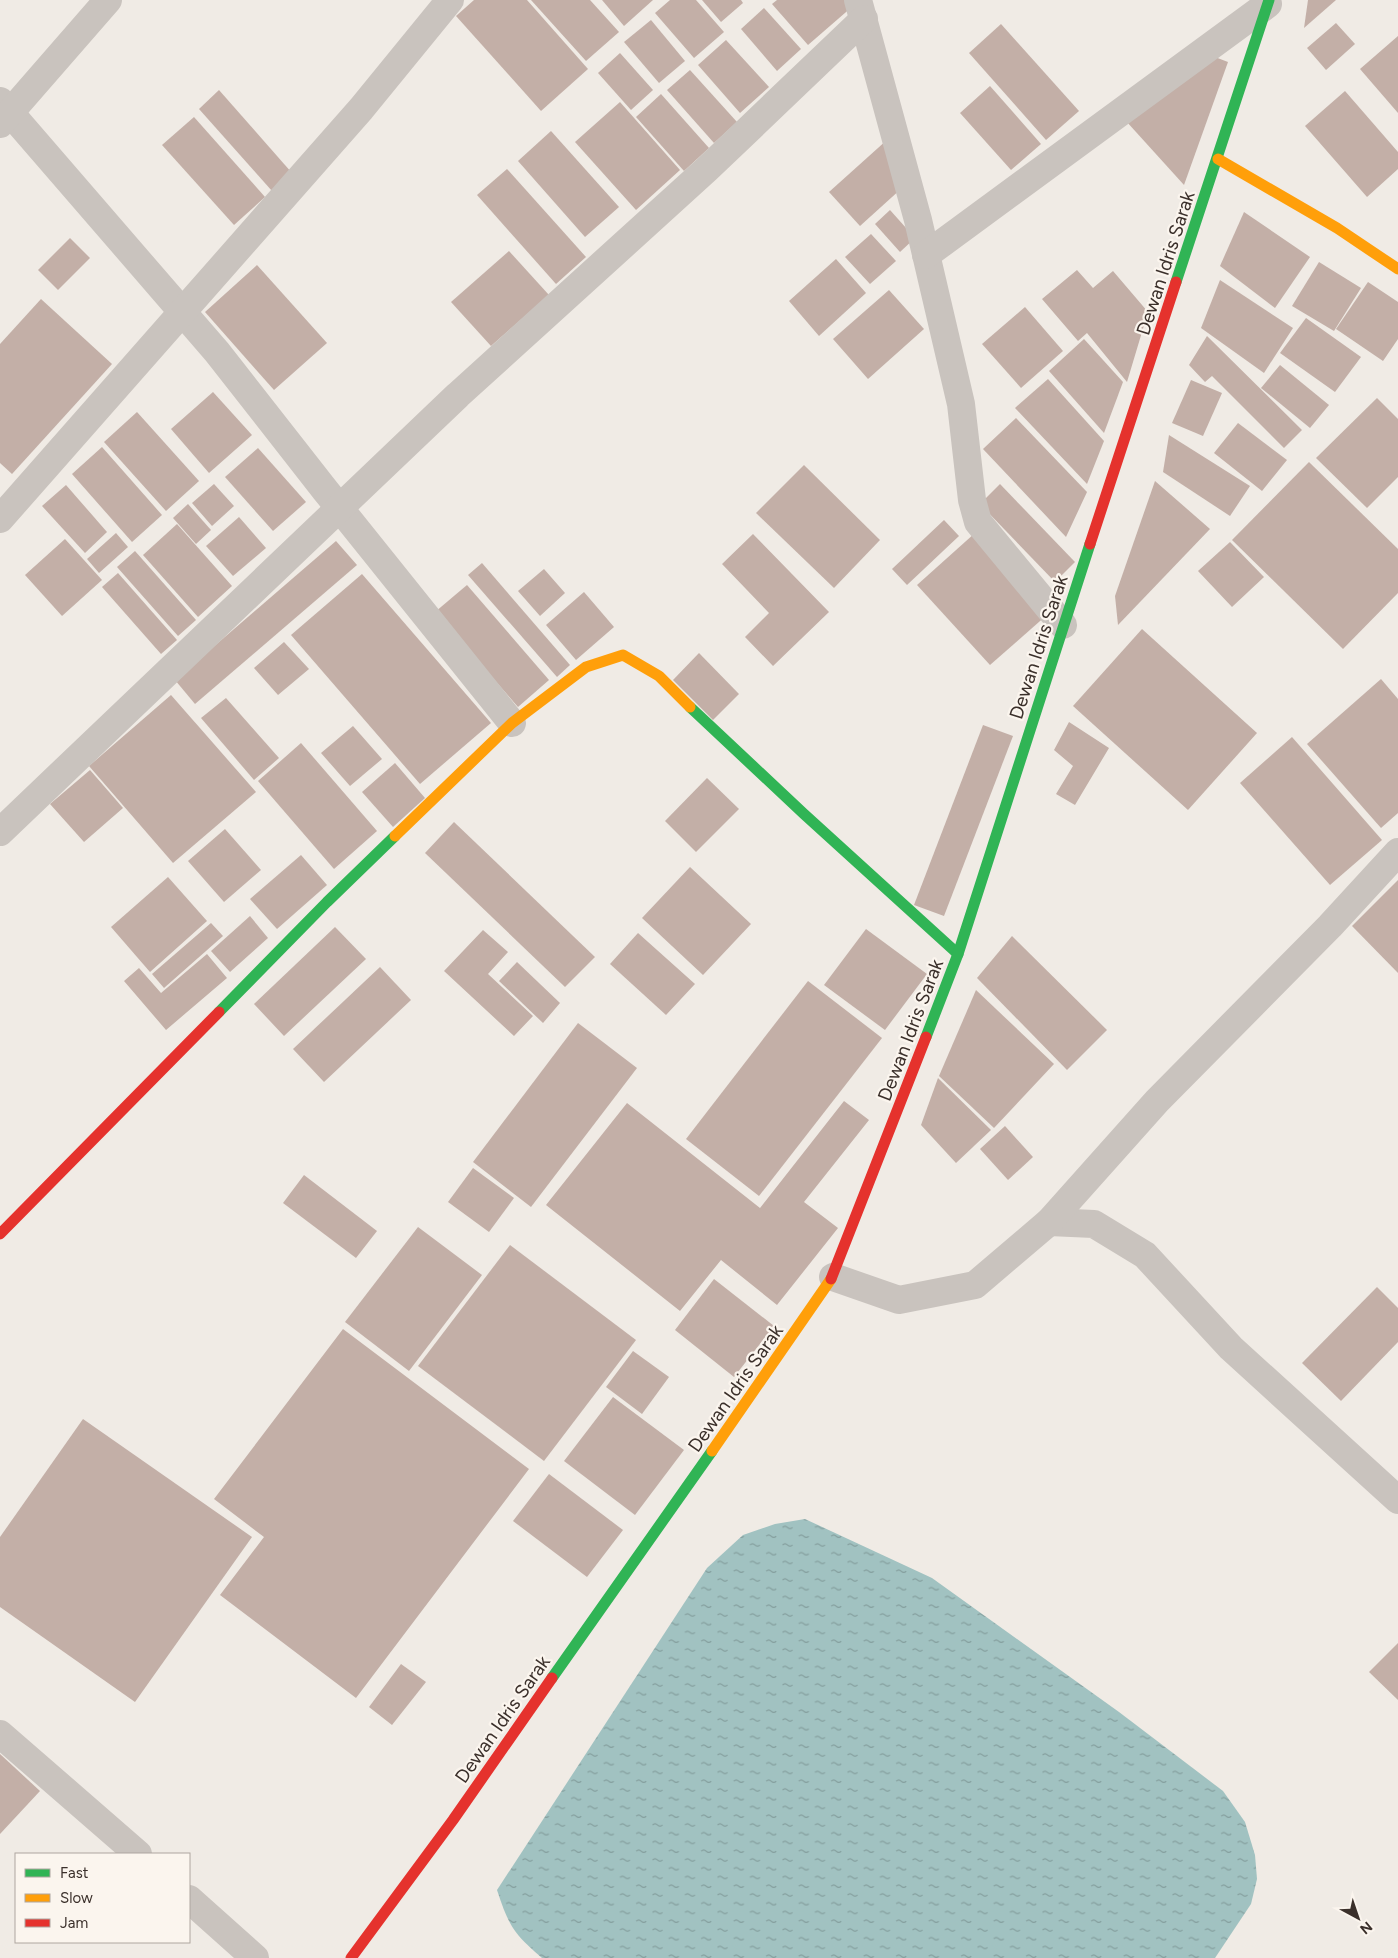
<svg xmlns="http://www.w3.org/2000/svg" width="1398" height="1958" font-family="Figtree,sans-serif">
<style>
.water{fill:url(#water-ripples)}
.building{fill:#c3afa7}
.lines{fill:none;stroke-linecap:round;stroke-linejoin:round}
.street{stroke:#c9c3be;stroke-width:28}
.fast{stroke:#30b455;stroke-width:11}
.slow{stroke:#ff9f0a;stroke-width:11}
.jam{stroke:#e5322d;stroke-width:11}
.labels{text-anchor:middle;stroke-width:4.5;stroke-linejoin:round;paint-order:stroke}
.street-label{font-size:19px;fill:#3b302b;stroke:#fbf5ee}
</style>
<defs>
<pattern id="water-ripples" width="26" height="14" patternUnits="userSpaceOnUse" patternTransform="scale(1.25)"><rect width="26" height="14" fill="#a1c2c1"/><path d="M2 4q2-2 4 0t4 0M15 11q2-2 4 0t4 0" fill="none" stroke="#849e9d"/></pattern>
</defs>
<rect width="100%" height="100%" fill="#f0ebe5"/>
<!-- water -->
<path class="water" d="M805 1519 932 1578 1119 1712 1223 1791 1245 1822 1255 1855 1257 1879 1251 1904 1215 1958H542C513 1933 509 1926 497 1890L707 1568 743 1535 775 1524Z"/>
<!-- building -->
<g class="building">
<polygon points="474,0 527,0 588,69 541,111 456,16"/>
<polygon points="531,0 590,0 619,32 586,61"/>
<polygon points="602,0 653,0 624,26"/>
<polygon points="670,0 696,0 724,32 694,58 655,13"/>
<polygon points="702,0 741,0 743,3 721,22"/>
<polygon points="777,0 850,0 853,6 808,45 772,4"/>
<polygon points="1308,0 1336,0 1304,28"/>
<polygon points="764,8 801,49 777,71 741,29"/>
<polygon points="651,20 685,61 659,83 624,42"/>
<polygon points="1336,23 1355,44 1326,70 1307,48"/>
<polygon points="1001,24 1079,111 1046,140 969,53"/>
<polygon points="1398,36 1398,113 1360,69"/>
<polygon points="726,40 769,87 740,113 698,65"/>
<polygon points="620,53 653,90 631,110 598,73"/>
<polygon points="1207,54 1228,62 1184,185 1126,121"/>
<polygon points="690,70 737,122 714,143 667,90"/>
<polygon points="990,86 1041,144 1011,170 960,113"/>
<polygon points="219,90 292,173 272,191 199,109"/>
<polygon points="1345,91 1398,152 1398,169 1367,197 1305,126"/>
<polygon points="661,94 709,148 684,171 636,117"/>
<polygon points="620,102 680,170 636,210 575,142"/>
<polygon points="194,117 265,197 234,225 162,145"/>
<polygon points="551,131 619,207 585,237 518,161"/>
<polygon points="888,139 902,188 860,226 829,192"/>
<polygon points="507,169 586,257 556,284 477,195"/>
<polygon points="890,210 915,238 900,252 875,224"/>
<polygon points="1244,212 1310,257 1275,308 1220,266"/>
<polygon points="871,234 896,261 870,284 845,257"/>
<polygon points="70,238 90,258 58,290 38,270"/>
<polygon points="509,251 549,295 491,346 451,302"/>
<polygon points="836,259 866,293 819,336 789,301"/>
<polygon points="1319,262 1361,288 1334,331 1292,306"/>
<polygon points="257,265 327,343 274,390 205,312"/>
<polygon points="1077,270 1093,288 1113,271 1148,312 1127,382 1087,333 1078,341 1042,299"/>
<polygon points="1220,280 1293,328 1264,373 1201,328"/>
<polygon points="1368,282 1398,302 1398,339 1383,361 1336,329"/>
<polygon points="889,290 924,329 868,379 833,339"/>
<polygon points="41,299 112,364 12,474 0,463 0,344"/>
<polygon points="1025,307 1063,351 1021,388 982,344"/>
<polygon points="1306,318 1361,357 1335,392 1280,353"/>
<polygon points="1207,336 1302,430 1284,448 1212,376 1205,382 1189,365"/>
<polygon points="1084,339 1123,382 1104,433 1049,371"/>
<polygon points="1280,365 1329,405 1310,428 1261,388"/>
<polygon points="1048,379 1104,441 1087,484 1015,408"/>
<polygon points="1191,380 1222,393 1203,436 1172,423"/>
<polygon points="213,392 252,435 209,473 171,429"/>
<polygon points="1377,398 1398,419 1398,477 1367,508 1316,458"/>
<polygon points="137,412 199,481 166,511 104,442"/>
<polygon points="1016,418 1087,492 1066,537 983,449"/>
<polygon points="1238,423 1287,460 1262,491 1214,453"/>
<polygon points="1169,435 1250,486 1230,516 1163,472"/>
<polygon points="102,447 162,515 132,542 72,474"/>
<polygon points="258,448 306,502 273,531 225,477"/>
<polygon points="1309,462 1398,549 1398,593 1343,649 1232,540"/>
<polygon points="804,465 880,540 834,588 756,513"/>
<polygon points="1155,481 1210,529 1118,625 1115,596"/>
<polygon points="214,484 234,506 212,526 192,503"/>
<polygon points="1000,484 1075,562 1055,582 980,504"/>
<polygon points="66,485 107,532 85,553 42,506"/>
<polygon points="188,504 211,530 196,544 173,518"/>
<polygon points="239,517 266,548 233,576 206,546"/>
<polygon points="944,520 959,536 907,585 892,569"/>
<polygon points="177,524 232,586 198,617 143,555"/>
<polygon points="116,533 128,547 99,573 87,559"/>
<polygon points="975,533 1048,614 990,665 917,585"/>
<polygon points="753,534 829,612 773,666 745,637 769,613 722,564"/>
<polygon points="65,539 102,580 62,616 25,575"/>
<polygon points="336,541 357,565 195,704 175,680"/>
<polygon points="1230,542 1264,577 1232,607 1198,571"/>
<polygon points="135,551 196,620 178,636 117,567"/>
<polygon points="482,563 570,665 557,677 468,575"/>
<polygon points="544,569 565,593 540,616 518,591"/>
<polygon points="118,573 177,640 161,654 102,587"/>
<polygon points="362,574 491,723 420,784 291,635"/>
<polygon points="467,585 549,680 518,707 435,612"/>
<polygon points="584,592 614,627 576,660 546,625"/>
<polygon points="1142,629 1257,733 1188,810 1073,706"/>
<polygon points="284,642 309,669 278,695 254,668"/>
<polygon points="699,653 739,694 713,720 673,680"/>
<polygon points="1381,679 1398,699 1398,813 1381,828 1307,744"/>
<polygon points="171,695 256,792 173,863 89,766"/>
<polygon points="226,698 279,758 254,780 201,718"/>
<polygon points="1069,722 1109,748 1075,805 1056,794 1073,766 1054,750"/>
<polygon points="983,725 1013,736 944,916 914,905"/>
<polygon points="353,726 382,759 350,786 321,753"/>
<polygon points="1292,737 1382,840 1330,885 1240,783"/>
<polygon points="301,743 377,831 334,869 258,781"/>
<polygon points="395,763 425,798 393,827 362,792"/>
<polygon points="90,770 123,808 84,842 50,804"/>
<polygon points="707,778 739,809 696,852 665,821"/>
<polygon points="454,822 595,957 565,987 425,853"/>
<polygon points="225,829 261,870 224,902 188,861"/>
<polygon points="301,855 327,885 277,929 250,899"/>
<polygon points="690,867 751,924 703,975 642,918"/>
<polygon points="168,877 207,921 150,972 111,927"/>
<polygon points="1398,880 1398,973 1352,926"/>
<polygon points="250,916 268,938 230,972 211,951"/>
<polygon points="211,923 223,936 164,988 152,974"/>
<polygon points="335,927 366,959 284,1036 254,1004"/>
<polygon points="866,929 927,974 885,1030 824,985"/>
<polygon points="483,930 508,952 488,974 533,1016 514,1036 444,971"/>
<polygon points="638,933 695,984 666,1015 610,964"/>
<polygon points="1012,936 1107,1030 1067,1070 977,978"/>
<polygon points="207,954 227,978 166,1030 124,981 139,968 161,993"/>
<polygon points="517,962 560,1003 543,1023 499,981"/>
<polygon points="380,967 411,1000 324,1082 293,1049"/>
<polygon points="808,981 882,1038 759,1196 686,1139"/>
<polygon points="976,990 1054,1064 994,1128 939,1076"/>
<polygon points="578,1023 637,1068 531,1207 473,1162"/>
<polygon points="938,1078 991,1130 956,1163 921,1125"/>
<polygon points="844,1101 869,1120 804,1202 838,1228 777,1305 721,1260 680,1311 546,1205 627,1103 760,1208"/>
<polygon points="1005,1126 1033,1157 1008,1180 980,1149"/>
<polygon points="473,1168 514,1198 489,1232 448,1202"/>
<polygon points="304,1175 377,1231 356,1258 283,1203"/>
<polygon points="418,1227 482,1275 409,1371 345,1322"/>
<polygon points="510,1245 636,1340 544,1461 418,1366"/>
<polygon points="714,1279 774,1326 734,1377 675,1330"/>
<polygon points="1377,1287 1398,1308 1398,1342 1341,1401 1302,1363"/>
<polygon points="343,1329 529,1469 356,1698 220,1595 264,1537 214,1499"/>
<polygon points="633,1351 669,1377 642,1414 606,1387"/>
<polygon points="613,1397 684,1450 635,1515 564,1461"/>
<polygon points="83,1419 252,1537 135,1702 0,1607 0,1537"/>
<polygon points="549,1474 623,1530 587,1577 513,1521"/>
<polygon points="1398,1643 1398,1700 1369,1672"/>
<polygon points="401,1664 426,1682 392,1725 369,1707"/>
<polygon points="0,1754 40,1791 0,1834"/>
</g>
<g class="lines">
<!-- street -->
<g class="street">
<polyline points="858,0 918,220 961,404 972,500 978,522 1063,625"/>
<polyline points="0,101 217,352 325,490 512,723"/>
<polyline points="0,124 108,0"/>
<polyline points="926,255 1268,4"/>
<polyline points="0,519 361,109 450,0"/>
<polyline points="0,832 458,395 707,169 864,19"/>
<polyline points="1049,1222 1094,1224 1145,1255 1231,1348 1398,1500"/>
<polyline points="833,1277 899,1300 975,1285 1049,1222 1157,1101 1330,926 1398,852"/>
<polyline points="0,1734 138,1854"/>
<polyline points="189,1899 255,1958"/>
</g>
<!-- fast -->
<g class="fast">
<polyline points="1176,282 1269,0"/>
<polyline points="690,707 804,814 958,954"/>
<polyline points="219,1012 327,902 395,836"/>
<polyline points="926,1037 958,954 1090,544"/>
<polyline points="552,1678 712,1451"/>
</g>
<!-- slow -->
<g class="slow">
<polyline points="1218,159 1337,228 1398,269"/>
<polyline points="395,836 512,723 586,667 623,655 659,676 690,707"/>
<polyline points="712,1451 831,1279"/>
</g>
<!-- jam -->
<g class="jam">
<polyline points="1090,544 1176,282"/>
<polyline points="0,1234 219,1012"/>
<polyline points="831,1279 926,1037"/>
<polyline points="351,1958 453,1820 552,1678"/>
</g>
</g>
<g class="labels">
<!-- street labels -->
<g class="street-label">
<text transform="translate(1165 263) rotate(-72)" y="7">Dewan Idris Sarak</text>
<text transform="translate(1038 647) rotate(-72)" y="7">Dewan Idris Sarak</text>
<text transform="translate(910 1030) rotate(-69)" y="7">Dewan Idris Sarak</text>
<text transform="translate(735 1388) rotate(-55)" y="7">Dewan Idris Sarak</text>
<text transform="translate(502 1719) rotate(-55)" y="7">Dewan Idris Sarak</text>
</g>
</g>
<!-- legend -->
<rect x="15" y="1853" width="175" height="90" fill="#fbf5ee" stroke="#aea6a0"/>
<rect x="25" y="1869" width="25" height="8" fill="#30b455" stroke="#aea6a0"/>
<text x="60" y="1878" font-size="15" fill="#3b302b">Fast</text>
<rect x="25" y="1894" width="25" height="8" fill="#ff9f0a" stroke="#aea6a0"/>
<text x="60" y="1903" font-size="15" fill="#3b302b">Slow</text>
<rect x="25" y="1919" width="25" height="8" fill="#e5322d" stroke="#aea6a0"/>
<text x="60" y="1928" font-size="15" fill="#3b302b">Jam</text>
<!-- north arrow -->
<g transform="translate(1358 1918) rotate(140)" stroke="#fbf5ee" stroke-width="4" paint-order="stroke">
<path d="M0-4L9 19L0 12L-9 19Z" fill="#3b302b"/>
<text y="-8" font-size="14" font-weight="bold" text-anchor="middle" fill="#3b302b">N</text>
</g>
</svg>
